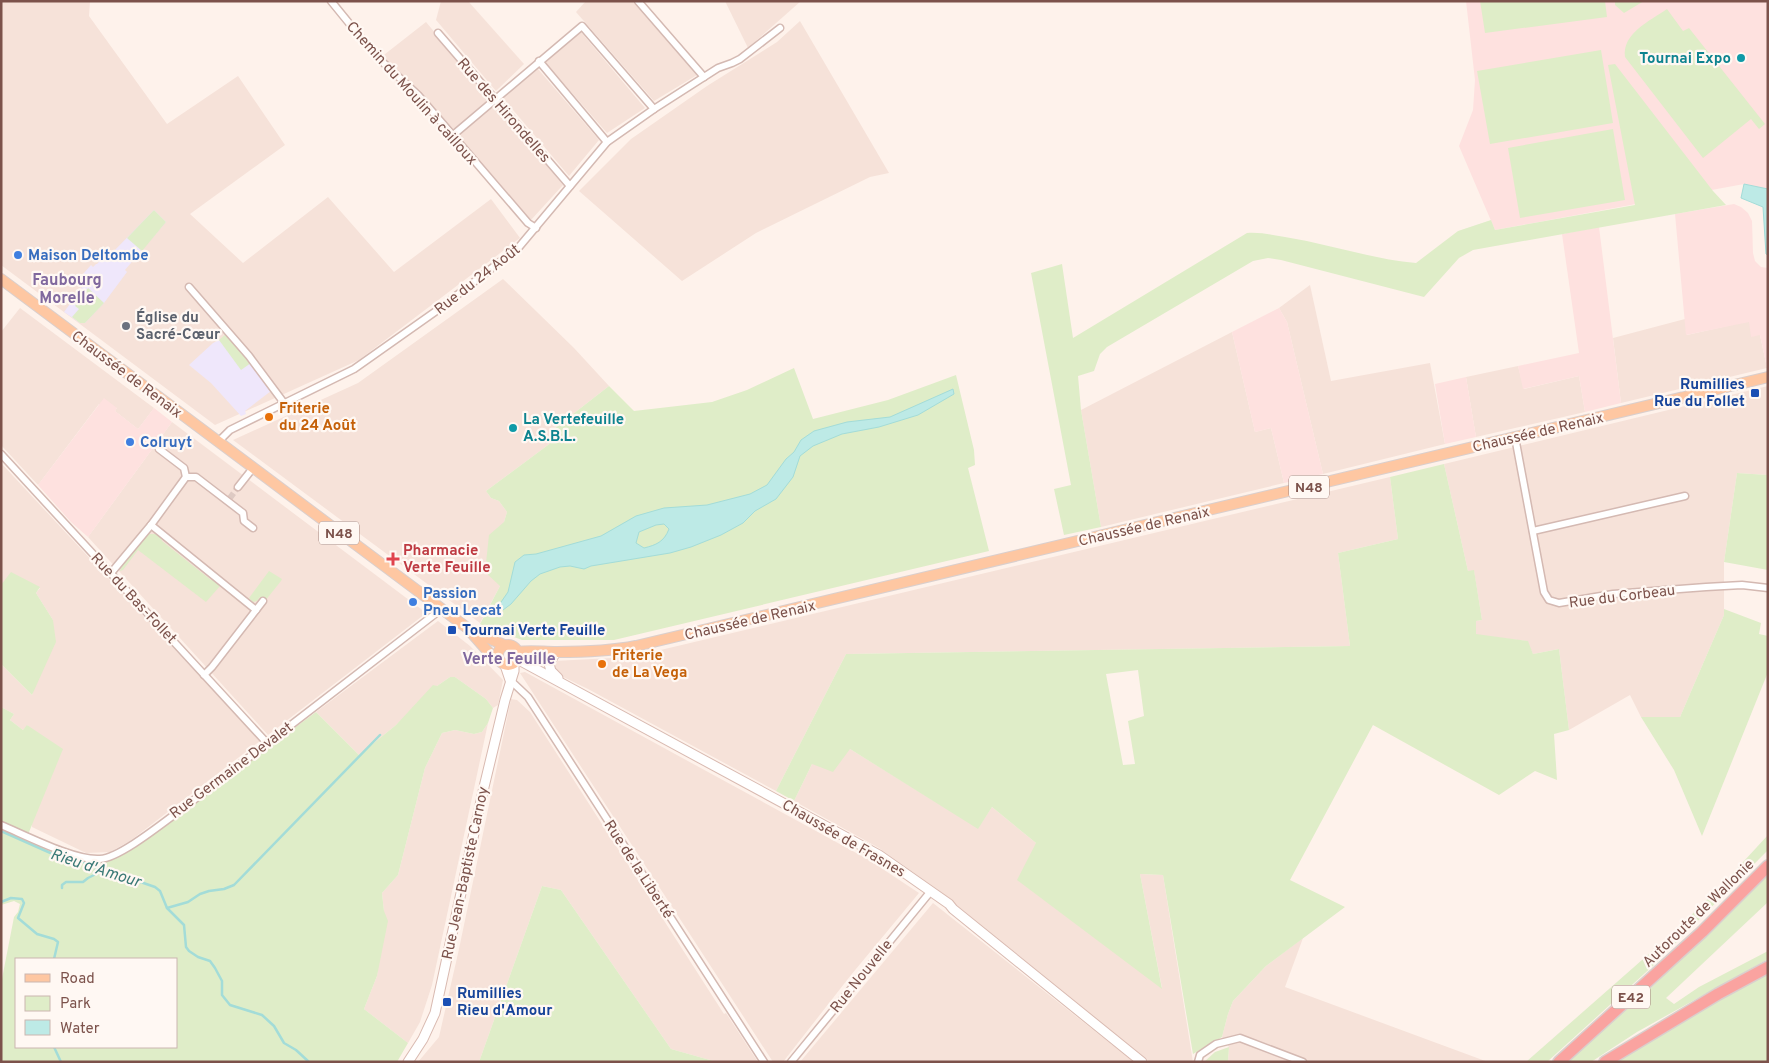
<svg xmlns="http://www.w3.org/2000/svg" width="1769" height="1063" font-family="Overpass,sans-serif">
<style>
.residential{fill:#f6e2d9}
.commercial{fill:#fee1df}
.education{fill:#efe7fb}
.green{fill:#dfedc8;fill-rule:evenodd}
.water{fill:#bdeae6;stroke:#a3dcd8;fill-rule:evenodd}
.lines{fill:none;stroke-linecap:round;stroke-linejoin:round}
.stream{stroke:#a3dcd8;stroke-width:2.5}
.street-tunnel{stroke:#decac3;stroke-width:6;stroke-dasharray:6 3;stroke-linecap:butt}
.street-casing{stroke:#d4b9b2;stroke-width:9}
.secondary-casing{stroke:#d9bab1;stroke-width:11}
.primary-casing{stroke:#dacfcd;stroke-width:12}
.highway-casing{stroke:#dacfcd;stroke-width:14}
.street{stroke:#fff;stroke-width:6}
.secondary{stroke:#fff;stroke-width:9}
.primary{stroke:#fec7a2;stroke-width:10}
.highway{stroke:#faa3a0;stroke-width:11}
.culture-dot{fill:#0f9aa8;stroke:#fff8f3;stroke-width:2}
.shop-dot{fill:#3f7fe0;stroke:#fff8f3;stroke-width:2}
.worship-dot{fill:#6b7280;stroke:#fff8f3;stroke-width:2}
.transit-dot{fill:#1a4fb4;stroke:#fff8f3;stroke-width:2}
.food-dot{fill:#e8710a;stroke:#fff8f3;stroke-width:2}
.health-dot{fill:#e0444e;stroke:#fff8f3;stroke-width:2}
.labels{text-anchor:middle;stroke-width:4.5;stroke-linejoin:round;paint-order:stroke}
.shield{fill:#fff8f3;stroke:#a3847d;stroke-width:1}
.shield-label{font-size:14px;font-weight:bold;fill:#7c524b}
.culture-label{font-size:15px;font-weight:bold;fill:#0d838f;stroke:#fff8f3;text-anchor:end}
.street-label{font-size:15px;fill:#7c524b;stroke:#fff8f3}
.shop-label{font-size:15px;font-weight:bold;fill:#366cbe;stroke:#fff8f3;text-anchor:start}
.worship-label{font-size:15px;font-weight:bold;fill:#5b616d;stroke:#fff8f3;text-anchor:start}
.transit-label{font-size:15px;font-weight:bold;fill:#164399;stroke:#fff8f3;text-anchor:start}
.food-label{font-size:15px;font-weight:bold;fill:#c56008;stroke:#fff8f3;text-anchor:start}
.health-label{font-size:15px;font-weight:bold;fill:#be3a42;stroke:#fff8f3;text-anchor:start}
.neighbourhood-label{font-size:16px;font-weight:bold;fill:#80689e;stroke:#fff8f3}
.water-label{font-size:16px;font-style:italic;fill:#3a7976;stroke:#fff8f3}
</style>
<rect width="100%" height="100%" fill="#fef2eb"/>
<!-- residential -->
<g class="residential">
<polygon points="1,1 90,1 89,16 167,124 238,76 285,145 190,214 243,263 328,197 394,272 491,199 520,238 359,360 215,425 1,265"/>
<polygon points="441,1 468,1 524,64 496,91 436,20"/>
<polygon points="586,1 632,1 697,75 654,101 576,12"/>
<polygon points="725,1 801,1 748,48"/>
<polygon points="800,21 889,173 870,177 756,233 682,281 579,191 631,139 707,86 777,42"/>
<polygon points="426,22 563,185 531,220 419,91 380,58"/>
<polygon points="580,31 645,108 607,133 545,62"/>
<polygon points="538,69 599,140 569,176 502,97"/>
<polygon points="503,279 574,348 609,386 555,428 552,442 486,491 491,498 499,501 507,512 504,522 500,586 480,623 233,440 358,383"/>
<polygon points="1310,285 1331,381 1430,363 1445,444 1323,474 1287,322 1279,308"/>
<polygon points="20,308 154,408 138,429 115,411 117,408 99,404 38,485 1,445 1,332"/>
<polygon points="1685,319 1687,335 1749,321 1760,335 1767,368 1621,403 1613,338"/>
<polygon points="1232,332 1255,432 1271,428 1284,483 1101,527 1081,410"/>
<polygon points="1518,366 1524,389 1579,376 1585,412 1476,437 1466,377"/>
<polygon points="1768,386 1768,475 1737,473 1724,562 1724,615 1680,717 1641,717 1630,695 1569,730 1559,649 1533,654 1527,641 1476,635 1476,621 1482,620 1474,571 1468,571 1444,464"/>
<polygon points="172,422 425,612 425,614 268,735 88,537"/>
<polygon points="1,463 260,741 130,841 110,852 86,853 32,827 28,725 23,730 10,720 14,714 1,707 1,664 32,695 53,620 36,593 40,588 1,585"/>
<polygon points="1390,477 1398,539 1338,553 1350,646 846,654 776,791 588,689 559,675 551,666 554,661 631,657"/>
<polygon points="438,621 470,646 503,680 498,705 493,708 486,699 455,677 450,677 437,686 396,725 359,755 316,712"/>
<polygon points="525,672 869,860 919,893 851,975 783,1062 773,1062 520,673"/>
<polygon points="511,699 517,700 530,712 724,1014 726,1013 758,1062 717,1062 671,1049 561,890 542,886 479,1062 418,1062 439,1037 459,949"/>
<polygon points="488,723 432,985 420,1022 408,1043 364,1009 377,976 384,911 382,893 398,875 425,768 442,733 455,730 474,734 482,732"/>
<polygon points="850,749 978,828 992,807 1036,843 1162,988 1140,874 1163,875 1193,1062 1150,1062 937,889 879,848 794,801 812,764"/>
<polygon points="933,903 1130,1059 1133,1062 800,1062"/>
<polygon points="1303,938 1285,987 1488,1062 1228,1062 1229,1047 1222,1037 1228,1014 1233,1001 1266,966"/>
</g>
<!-- commercial -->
<g class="commercial">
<polygon points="1466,1 1768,1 1768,189 1744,184 1495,230 1459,146 1473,110 1475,80"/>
<polygon points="1734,204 1741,207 1748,213 1752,221 1753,253 1755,261 1761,267 1768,268 1767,368 1760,335 1751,337 1749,322 1686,335 1675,214"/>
<polygon points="1599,227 1621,403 1585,412 1579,376 1523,389 1518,366 1579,353 1562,234"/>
<polygon points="1279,308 1287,322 1323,474 1284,483 1271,428 1255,432 1232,332"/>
<polygon points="1466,377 1476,437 1445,444 1435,384"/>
<polygon points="104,398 117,408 115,411 138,429 154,408 172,422 88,537 71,522 38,485"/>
</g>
<!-- education -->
<g class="education">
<polygon points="154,210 166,222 125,270 127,272 104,303 85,323 80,323 64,312 88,279 83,274 91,265 93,267 96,264 97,264 108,252 111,254"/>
<polygon points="226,334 251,363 271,391 245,411 246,414 241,416 211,383 189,365 213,343 221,339"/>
</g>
<!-- green -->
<g class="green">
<polygon points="1480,1 1605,1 1607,17 1485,33"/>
<polygon points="1615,1 1644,1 1624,13 1615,5"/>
<path d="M1667 9 1683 31 1689 28 1765 124 1759 129 1751 119 1703 158 1625 57C1622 33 1650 21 1667 9Z"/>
<polygon points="1601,50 1613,123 1490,144 1477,71"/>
<path d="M1615 64 1713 191 1726 205 1473 250 1459 258 1424 297 1281 260 1268 258 1253 261 1107 347 1100 354 1094 371 1078 376 1081 410 1101 527 1064 535 1054 489 1071 485 1031 273 1062 264 1073 338 1247 233C1260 232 1272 235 1285 237 1329 244 1371 259 1416 263L1458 231 1491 220 1495 230 1635 205 1608 65Z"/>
<polygon points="1613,129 1625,200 1520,218 1508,148"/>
<polygon points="154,210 166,222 142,251 127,238"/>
<polygon points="88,288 104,303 85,323 80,323 72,317 79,309 75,306"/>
<polygon points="226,334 228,335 251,363 241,370 219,340"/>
<polygon points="794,368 813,419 888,400 956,375 974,450 975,465 968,468 989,551 614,640 522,640 501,632 493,634 480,624 500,586 485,572 489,535 504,522 507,512 499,501 491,498 486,491 552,442 555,428 609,386 634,411 712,402 747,390"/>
<path d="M1444 464 1468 571 1474 570 1482 620 1476 621V634L1528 641 1533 654 1559 649 1569 730 1554 734 1557 780 1535 771 1499 795 1373 725 1290 880 1345 907 1266 966 1233 1001 1228 1014 1222 1037 1193 1054 1163 875 1140 874 1162 989 1017 880 1036 843 992 807 978 829 850 749 833 772 812 764 794 801 776 791 846 654 1350 646 1338 553 1398 539 1390 477ZM1138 670 1144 716 1128 721 1135 764 1123 765 1106 674Z"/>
<polygon points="1737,473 1768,475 1768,570 1724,562"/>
<path d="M149 534H155L161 537 162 541 211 580H215L237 597 236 599 220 586 206 602 138 550 123 570 120 571C124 560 139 539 149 534Z"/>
<polygon points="269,571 282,579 281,581 265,601 260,597 257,601 253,602 249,598"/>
<polygon points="11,572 40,587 36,593 53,620 56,642 32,695 1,664 1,585"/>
<polygon points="1724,609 1761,623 1759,634 1768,636 1768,672 1702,836 1674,770 1641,717 1680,717 1724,615"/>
<path d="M450 677H455L486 699 493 708 488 723 482 732 474 734 455 730 442 733 425 768 398 875 382 893 384 911 388 921 377 976 364 1009 408 1043 397 1062H1V984L14 917 18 912 20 904 14 901 1 905V707L14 714 10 720 23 730 27 725 63 749 27 837 98 862 114 858 134 846 316 712 359 755 396 725 433 685 437 686ZM16 959H176V1047H16Z"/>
<polygon points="1768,835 1768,850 1655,964 1547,1062 1526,1062 1675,931 1721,886"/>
<polygon points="1768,874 1768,902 1666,998 1674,1004 1699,987 1768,951 1768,959 1637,1032 1591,1062 1567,1062 1654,985"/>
<polygon points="542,886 561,890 671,1049 717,1062 479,1062"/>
<polygon points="1768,974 1768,1062 1616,1062 1671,1027"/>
<polygon points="1229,1047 1228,1062 1204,1062 1215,1052"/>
</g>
<!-- water -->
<g class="water">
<polygon points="1744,184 1768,189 1768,255 1766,254 1763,207 1741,198"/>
<path d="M953 389 954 394 918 415 879 427 842 434 813 446 800 456 793 477 776 499 755 511 743 523 721 535 691 547 670 553 591 566 584 569 570 566 560 567 540 574 531 581 511 604 503 610 499 605 508 592 515 562 524 555 536 554 601 536 636 516 664 508 707 505 750 494 767 485 786 459 794 452 801 440 814 431 847 422 890 417ZM664 524 669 529C664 542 656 545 644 548L636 543 639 532 656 525Z"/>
</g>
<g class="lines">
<!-- stream -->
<g class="stream">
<polyline points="1,831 55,855 87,863 110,873 126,877 155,887 160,891 167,908 184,925 186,947 189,951 198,957 210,961 215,968 222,981 222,995 230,1005 262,1015 274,1026 284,1043 296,1050 309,1062"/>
<polyline points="62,888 62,885 66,882 83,882 88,878 94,875 97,867"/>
<polyline points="1,902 11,898 22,899 24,903 18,918 37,934 54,939 58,942 54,959"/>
<polyline points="167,908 188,902 200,894 209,891 224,889 234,885 380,735"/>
<polyline points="54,1047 61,1062"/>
</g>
<!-- street-tunnel -->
<polyline class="street-tunnel" points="230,498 238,487"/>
<!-- street casing -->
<g class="street-casing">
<g id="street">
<polyline points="331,1 375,55 418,95 528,223 536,228"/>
<polyline points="638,1 704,77"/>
<polyline points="438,33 570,186"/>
<polyline points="539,61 607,142"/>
<polyline points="452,136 582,26 654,109"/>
<polyline points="189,287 249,356 284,403"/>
<polyline points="1515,437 1544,592 1549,600 1559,603 1613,594 1706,587 1742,585 1768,588"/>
<polyline points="218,442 230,430 354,369 439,309 519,247 607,142 654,109 718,68 732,63 740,59 780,28"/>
<polyline points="159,449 184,468 186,477 196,477 243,513 244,521 253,528"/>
<polyline points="1,454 267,743"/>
<polyline points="238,487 253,468"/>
<polyline points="151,525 256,610"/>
<polyline points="1533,531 1685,496"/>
<polyline points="111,573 151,525 186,477"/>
<polyline points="204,675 212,667 263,601"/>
<polyline points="510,680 528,697 764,1062"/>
<path d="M1 825C25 835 75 861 100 859 120 858 164 822 182 809L435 614 440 608"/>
<polyline points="791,1062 931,891"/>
<polyline points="1198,1062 1200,1055 1216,1044 1240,1038 1303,1062"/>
</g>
</g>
<!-- secondary casing -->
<g class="secondary-casing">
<g id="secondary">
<polyline points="556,652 549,664 551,671 558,678"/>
<polyline points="517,659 879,855 949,904 953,909 1142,1062"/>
<polyline points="505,665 510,680"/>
<polyline points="408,1062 423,1039 435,1013 484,787 505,700 514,671 514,663"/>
</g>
</g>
<!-- primary casing -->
<g class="primary-casing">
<g id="primary">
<polyline points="1,279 470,630 504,645"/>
<polyline points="470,631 491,655 498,658"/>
<circle cx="508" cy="655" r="10"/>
<path d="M517 652C531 650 543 652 557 652 583 652 611 651 636 646L1768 377"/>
</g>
</g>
<!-- highway casing -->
<g class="highway-casing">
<g id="highway">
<polyline points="1559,1062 1702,932 1768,866"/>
<polyline points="1605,1062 1718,994 1768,967"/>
</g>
</g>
<!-- street -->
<use href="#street" class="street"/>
<!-- secondary -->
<use href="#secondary" class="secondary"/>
<!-- primary -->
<use href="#primary" class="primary"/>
<!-- highway -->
<use href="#highway" class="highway"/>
</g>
<!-- markers -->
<g class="culture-dot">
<circle cx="1741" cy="58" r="5"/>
<circle cx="513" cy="428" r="5"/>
</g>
<g class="shop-dot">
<circle cx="18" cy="255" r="5"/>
<circle cx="130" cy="442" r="5"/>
<circle cx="413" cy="602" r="5"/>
</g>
<circle class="worship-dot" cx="126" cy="326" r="5"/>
<g class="transit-dot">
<rect x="1750" y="388" width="10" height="10" rx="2.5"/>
<rect x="447" y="625" width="10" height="10" rx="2.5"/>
<rect x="442" y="997" width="10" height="10" rx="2.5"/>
</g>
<g class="food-dot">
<circle cx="269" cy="417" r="5"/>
<circle cx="602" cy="664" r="5"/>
</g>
<path class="health-dot" d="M390.5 551.5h5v5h5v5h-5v5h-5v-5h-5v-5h5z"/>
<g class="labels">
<!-- shield labels -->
<g class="shield">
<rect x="1289" y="475.5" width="40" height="23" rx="4"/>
<rect x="319" y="521.5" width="40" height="23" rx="4"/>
<rect x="1612" y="985.5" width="38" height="23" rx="4"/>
</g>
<g class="shield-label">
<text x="1309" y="492">N48</text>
<text x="339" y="538">N48</text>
<text x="1631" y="1002">E42</text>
</g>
<!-- culture labels -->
<g class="culture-label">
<text x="1731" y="63">Tournai Expo</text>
<text x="523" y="424" text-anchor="start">La Vertefeuille<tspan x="523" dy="17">A.S.B.L.</tspan></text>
</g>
<!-- street labels -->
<g class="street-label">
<text transform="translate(412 93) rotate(48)" y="5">Chemin du Moulin à cailloux</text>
<text transform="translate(504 110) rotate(49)" y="5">Rue des Hirondelles</text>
<text transform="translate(477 279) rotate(-38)" y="5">Rue du 24 Août</text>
<text transform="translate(127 374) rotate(37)" y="5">Chaussée de Renaix</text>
<text transform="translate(1538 432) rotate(-13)" y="5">Chaussée de Renaix</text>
<text transform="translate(1144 526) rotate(-13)" y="5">Chaussée de Renaix</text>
<text transform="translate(1622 596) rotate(-7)" y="5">Rue du Corbeau</text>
<text transform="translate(134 598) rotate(47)" y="5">Rue du Bas-Follet</text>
<text transform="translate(750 620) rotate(-13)" y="5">Chaussée de Renaix</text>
<text transform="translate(231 770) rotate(-37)" y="5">Rue Germaine Devalet</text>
<text transform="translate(844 838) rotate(30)" y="5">Chaussée de Frasnes</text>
<text transform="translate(639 869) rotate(57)" y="5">Rue de la Liberté</text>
<text transform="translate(465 873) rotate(-78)" y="5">Rue Jean-Baptiste Carnoy</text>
<text transform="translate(1698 913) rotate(-44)" y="5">Autoroute de Wallonie</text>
<text transform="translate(861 976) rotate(-51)" y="5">Rue Nouvelle</text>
</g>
<!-- shop labels -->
<g class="shop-label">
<text x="28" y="260">Maison Deltombe</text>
<text x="140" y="447">Colruyt</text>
<text x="423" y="598">Passion<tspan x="423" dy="17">Pneu Lecat</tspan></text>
</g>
<!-- worship labels -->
<g class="worship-label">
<text x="136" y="322">Église du<tspan x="136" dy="17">Sacré-Cœur</tspan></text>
</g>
<!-- transit labels -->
<g class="transit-label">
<text x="1745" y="389" text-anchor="end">Rumillies<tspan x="1745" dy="17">Rue du Follet</tspan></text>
<text x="462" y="635">Tournai Verte Feuille</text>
<text x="457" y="998">Rumillies<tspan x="457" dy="17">Rieu d'Amour</tspan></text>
</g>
<!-- food labels -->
<g class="food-label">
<text x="279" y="413">Friterie<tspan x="279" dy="17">du 24 Août</tspan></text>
<text x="612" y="660">Friterie<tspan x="612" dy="17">de La Vega</tspan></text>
</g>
<!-- health labels -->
<g class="health-label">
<text x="403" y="555">Pharmacie<tspan x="403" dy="17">Verte Feuille</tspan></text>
</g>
<!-- neighbourhood labels -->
<g class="neighbourhood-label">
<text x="67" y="285">Faubourg<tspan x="67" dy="18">Morelle</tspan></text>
<text x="509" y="664">Verte Feuille</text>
</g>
<!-- water labels -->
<g class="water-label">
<text transform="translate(96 867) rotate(18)" y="6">Rieu d'Amour</text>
</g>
</g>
<!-- border -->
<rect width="1769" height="1063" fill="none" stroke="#7c524b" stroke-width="5"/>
<!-- legend -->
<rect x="15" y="958" width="162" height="90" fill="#fff8f3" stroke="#cbb6b0"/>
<rect x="25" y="974" width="25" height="8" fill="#fec7a2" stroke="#cbb6b0"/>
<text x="60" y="983" font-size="15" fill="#7c524b">Road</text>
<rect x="25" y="996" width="25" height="15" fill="#dfedc8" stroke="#cbb6b0"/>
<text x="60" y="1008" font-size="15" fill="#7c524b">Park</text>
<rect x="25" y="1020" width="25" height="15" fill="#bdeae6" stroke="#cbb6b0"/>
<text x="60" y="1033" font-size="15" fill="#7c524b">Water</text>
</svg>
